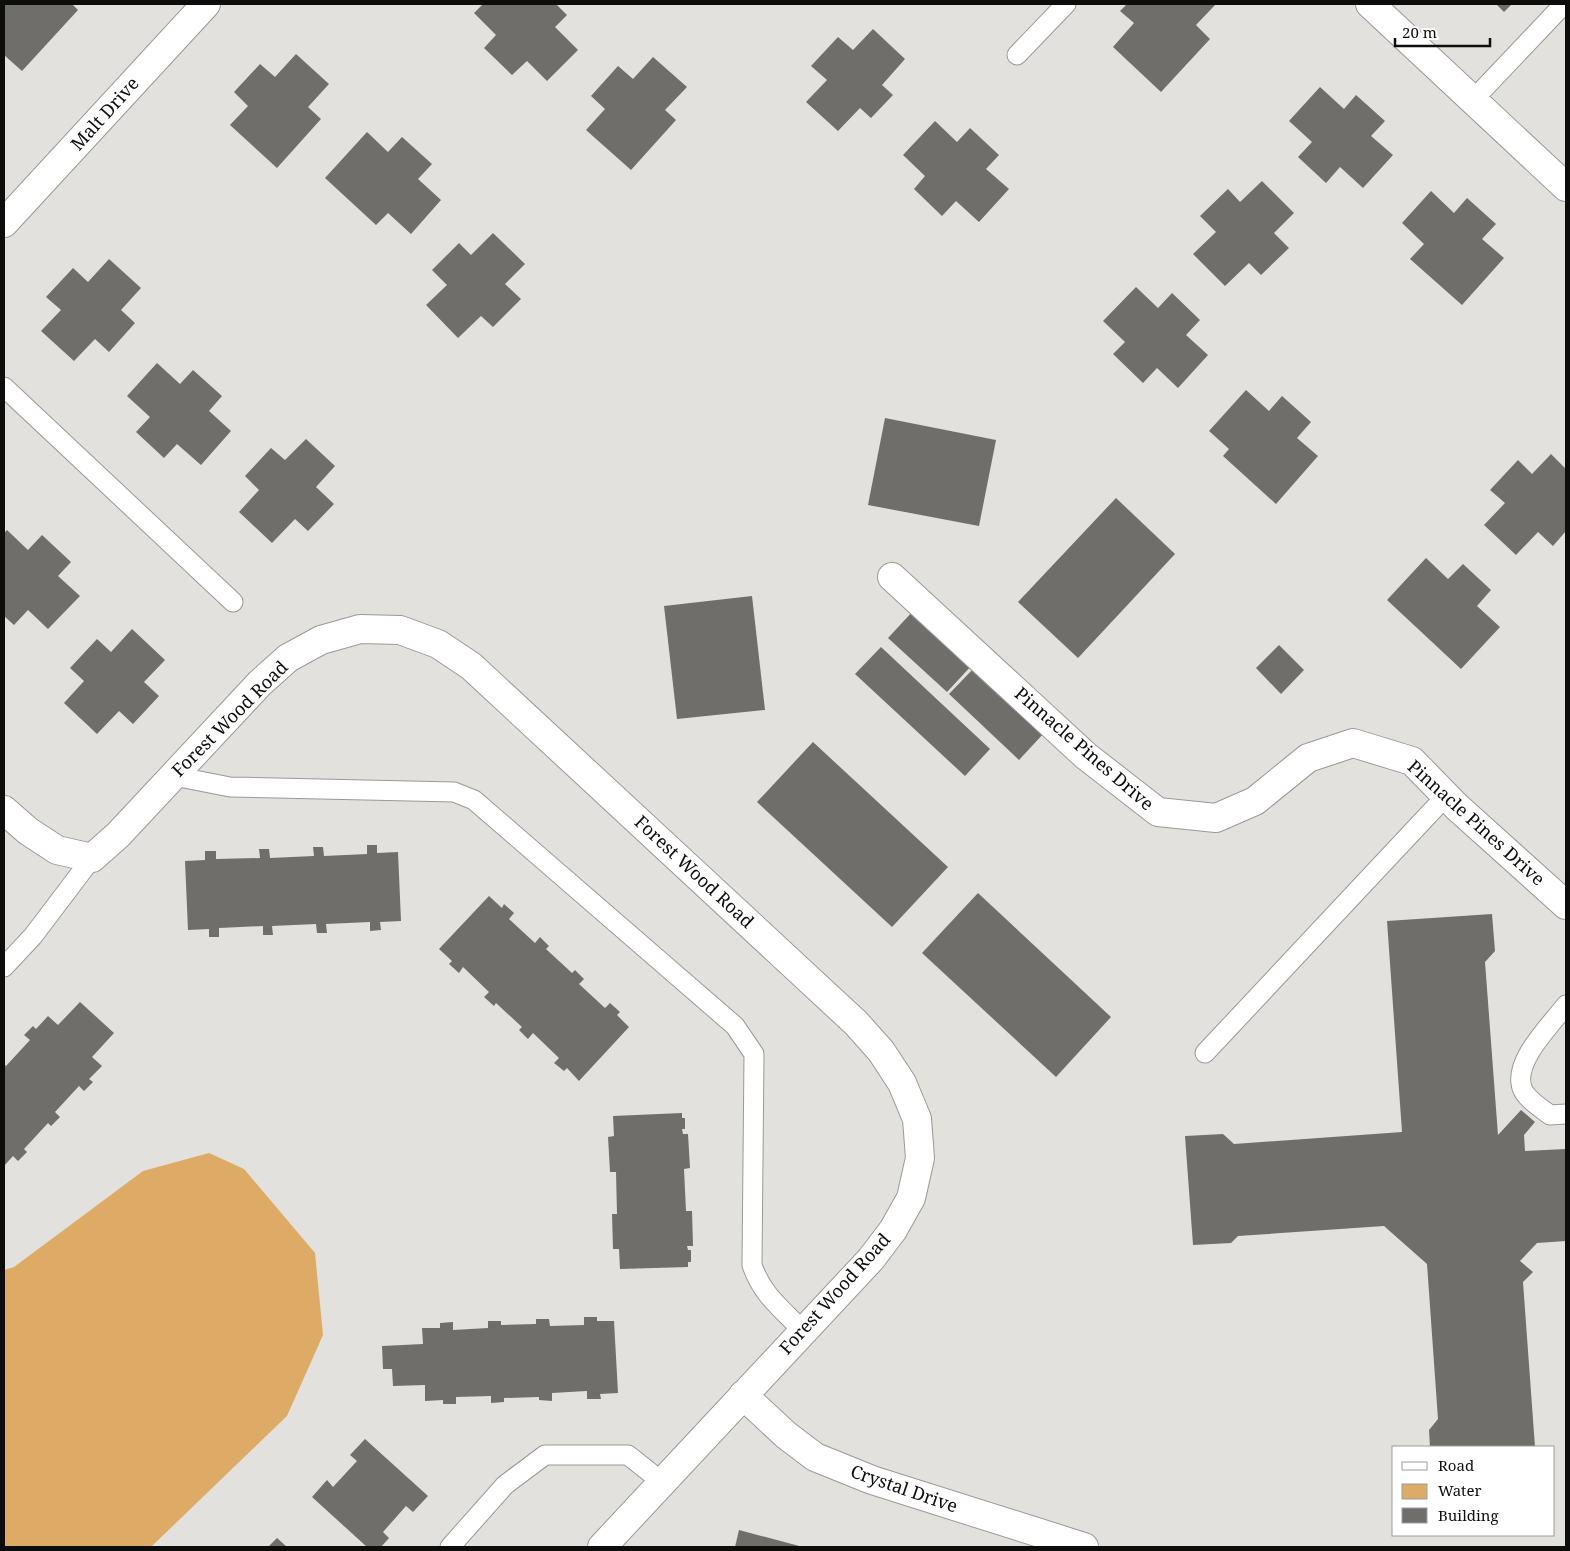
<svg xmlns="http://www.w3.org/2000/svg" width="1570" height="1551" font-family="'Noto Serif',serif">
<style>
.water{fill:#ddab65}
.building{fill:#706e6b}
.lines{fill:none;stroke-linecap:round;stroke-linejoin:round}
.service-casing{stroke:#9b9996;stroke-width:21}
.minor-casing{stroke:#9b9996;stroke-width:30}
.tertiary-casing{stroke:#9b9996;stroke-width:30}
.service{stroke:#fff;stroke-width:19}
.minor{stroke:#fff;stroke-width:28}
.tertiary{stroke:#fff;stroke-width:28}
.labels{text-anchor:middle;stroke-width:5;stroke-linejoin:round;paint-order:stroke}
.street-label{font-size:18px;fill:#0d0d0c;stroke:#fff}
</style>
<rect width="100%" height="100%" fill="#e3e1de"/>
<!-- water -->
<polygon class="water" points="209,1153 244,1169 315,1253 323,1335 287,1416 151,1547 4,1547 4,1270 14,1267 143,1171"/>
<!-- building -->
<g class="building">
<polygon points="4,4 72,4 78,10 22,71 4,55"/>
<polygon points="483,4 556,4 567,15 555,27 578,50 547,81 527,61 512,75 484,48 496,35 474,13"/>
<polygon points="1127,4 1216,4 1196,25 1210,39 1161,92 1113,47 1134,23 1120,11"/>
<polygon points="1496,4 1512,4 1504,12"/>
<polygon points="873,29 905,59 882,85 893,95 871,118 860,108 838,131 806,102 827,80 811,66 838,37 853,50"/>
<polygon points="296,54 329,84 308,107 321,119 277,168 230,125 248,106 234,92 260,64 275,77"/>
<polygon points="653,57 687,87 665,110 676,120 631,170 586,130 605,109 591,96 618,66 633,79"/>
<polygon points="1320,87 1344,109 1356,95 1385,121 1371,136 1393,155 1363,188 1340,167 1326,183 1298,157 1312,142 1289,121"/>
<polygon points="935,121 957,142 970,128 999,155 986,169 1009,189 979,222 956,201 942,216 914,189 925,176 903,155"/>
<polygon points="367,132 388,152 402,137 432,164 418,179 441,200 411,234 388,213 376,225 325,178"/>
<polygon points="1262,181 1294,213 1274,233 1289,248 1261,275 1249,263 1225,286 1193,254 1216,232 1200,216 1228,189 1240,202"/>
<polygon points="1431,191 1454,213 1467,198 1496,224 1482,239 1504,258 1462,305 1410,259 1424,244 1402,223"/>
<polygon points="493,233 525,264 505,284 521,299 493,327 481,316 458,338 426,305 447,285 432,270 459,243 471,255"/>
<polygon points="109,259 141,288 121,310 135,323 109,352 95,339 74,361 41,331 61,310 46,297 73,268 88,282"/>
<polygon points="1136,287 1158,308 1172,293 1200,320 1186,335 1208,355 1178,388 1157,368 1143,383 1113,354 1125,342 1103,321"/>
<polygon points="157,363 180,384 193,370 222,396 209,411 231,431 201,465 177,444 164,458 136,432 150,417 127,396"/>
<polygon points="1246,390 1269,411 1282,396 1311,422 1297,438 1318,456 1276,504 1223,456 1229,449 1209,431"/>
<polygon points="885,418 996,440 979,526 868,505"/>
<polygon points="306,439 335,466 316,487 334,504 308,531 295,519 272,543 239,512 259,490 245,476 271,448 285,460"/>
<polygon points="1551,454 1566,469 1566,531 1553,546 1538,532 1516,555 1484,525 1505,503 1490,490 1518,460 1532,474"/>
<polygon points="1116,498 1175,554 1078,658 1018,602"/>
<polygon points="7,530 28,550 42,535 71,562 58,576 80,596 48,629 28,610 14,625 4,616 4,533"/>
<polygon points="1426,558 1448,579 1463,564 1491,590 1477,606 1500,627 1461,669 1387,600"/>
<polygon points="752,596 765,710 677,719 664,606"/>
<polygon points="914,610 973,664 947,692 888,638"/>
<polygon points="132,629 165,660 144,682 159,696 133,724 119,711 97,734 64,703 84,681 70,668 97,639 111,652"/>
<polygon points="1279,645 1304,670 1281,694 1256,668"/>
<polygon points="881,647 990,749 965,776 855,674"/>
<polygon points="975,667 1045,732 1019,760 949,694"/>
<polygon points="813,742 948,867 892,927 757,802"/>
<polygon points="367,845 377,845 377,853 398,852 401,921 380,922 381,930 370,931 370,922 326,924 327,933 317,933 316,924 272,926 273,935 263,935 263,926 219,928 219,937 209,937 209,929 188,930 185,861 205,860 205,851 216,851 216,859 260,858 259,849 269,849 270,858 314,856 313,847 323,847 324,856 367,854"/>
<polygon points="978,893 1111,1017 1056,1077 922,953"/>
<polygon points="489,896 502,908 504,904 514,913 509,919 535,943 540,937 549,946 546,949 572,973 575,970 584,979 579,984 605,1008 610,1003 620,1012 617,1015 629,1027 579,1081 567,1068 564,1071 554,1063 559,1058 533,1033 528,1039 519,1030 522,1027 496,1003 494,1006 484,997 489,992 463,967 459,973 449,964 452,961 439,949"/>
<polygon points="1492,914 1495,951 1485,962 1498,1135 1521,1110 1535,1122 1524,1135 1525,1151 1566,1149 1566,1241 1537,1243 1520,1261 1533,1272 1523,1282 1535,1447 1430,1447 1429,1430 1438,1419 1427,1264 1384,1226 1238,1236 1231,1243 1193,1245 1185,1136 1223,1134 1234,1144 1402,1132 1387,921"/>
<polygon points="80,1002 114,1033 92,1057 102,1066 89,1079 93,1082 84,1091 79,1086 55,1112 60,1117 51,1126 48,1123 24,1149 27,1152 18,1161 13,1156 4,1166 4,1064 6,1066 30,1040 24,1035 33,1026 36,1029 48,1016 58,1025"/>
<polygon points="682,1113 682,1118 685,1118 685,1129 682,1129 683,1134 688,1134 690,1168 684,1169 686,1211 692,1211 693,1246 687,1246 688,1250 691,1250 691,1262 688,1262 688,1267 620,1269 619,1249 613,1249 612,1214 617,1214 616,1172 610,1172 608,1137 614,1136 613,1116"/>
<polygon points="584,1317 597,1317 597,1321 614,1321 618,1393 600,1394 601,1399 587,1399 587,1391 552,1393 552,1401 539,1400 539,1397 504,1398 504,1402 491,1403 491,1396 456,1397 456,1404 443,1404 443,1400 425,1401 425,1385 393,1386 392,1369 383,1369 382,1346 423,1344 422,1328 440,1328 440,1323 453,1322 453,1330 488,1328 488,1321 501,1321 501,1325 536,1324 536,1319 549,1319 550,1326 584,1325"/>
<polygon points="365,1439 428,1496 413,1512 406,1506 383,1532 389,1538 381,1547 367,1547 312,1497 327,1480 333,1487 357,1461 350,1455"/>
<polygon points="739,1530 803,1547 735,1547"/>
<polygon points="277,1538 287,1547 268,1547"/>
</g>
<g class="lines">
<!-- service casing -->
<g class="service-casing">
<g id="service">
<polyline points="1017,55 1066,4"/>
<polyline points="1473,100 1564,4"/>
<polyline points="4,387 233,602"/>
<path d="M174 776 230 787 454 792 474 800 735 1026 754 1054 752 1265C762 1295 782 1309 803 1331"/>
<polyline points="4,967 33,936 92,858"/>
<path d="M1566 1005C1551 1025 1513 1061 1522 1088 1526 1099 1541 1108 1550 1115L1566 1114"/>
<polyline points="1205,1053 1446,796"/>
<polyline points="450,1547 505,1485 545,1455 628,1455 662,1482"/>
</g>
</g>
<!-- minor casing -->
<g class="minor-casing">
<g id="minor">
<polyline points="4,223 206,4"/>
<polyline points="892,577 1086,756 1158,812 1216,818 1255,801 1308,758 1353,743 1412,761 1457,807 1566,905"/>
<polyline points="4,810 28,831 57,850 92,858 118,835 260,683 288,658 321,640 360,629 400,630 438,644 471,666 856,1023 881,1051 902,1083 917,1119 920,1158 911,1198 893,1230 871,1259 602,1547"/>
<polyline points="743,1395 786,1435 815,1457 872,1480 1084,1547"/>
</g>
</g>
<!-- tertiary casing -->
<g class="tertiary-casing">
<polyline id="tertiary" points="1370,4 1566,187"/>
</g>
<!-- service -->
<use href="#service" class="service"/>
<!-- minor -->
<use href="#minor" class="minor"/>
<!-- tertiary -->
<use href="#tertiary" class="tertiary"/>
</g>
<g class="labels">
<!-- street labels -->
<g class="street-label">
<text transform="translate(105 114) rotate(-48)" y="6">Malt Drive</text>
<text transform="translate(230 719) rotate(-45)" y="6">Forest Wood Road</text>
<text transform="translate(1084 749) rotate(41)" y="6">Pinnacle Pines Drive</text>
<text transform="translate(1476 823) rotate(42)" y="6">Pinnacle Pines Drive</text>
<text transform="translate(694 872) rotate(43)" y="6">Forest Wood Road</text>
<text transform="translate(835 1294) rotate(-48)" y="6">Forest Wood Road</text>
<text transform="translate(904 1489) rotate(19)" y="6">Crystal Drive</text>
</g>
</g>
<!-- border -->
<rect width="1570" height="1551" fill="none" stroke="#0d0d0c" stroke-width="10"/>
<!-- legend -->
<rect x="1392" y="1446" width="162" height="90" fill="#ffffff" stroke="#9e9e9e"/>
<rect x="1402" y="1462" width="25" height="8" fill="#ffffff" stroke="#9e9e9e"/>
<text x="1438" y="1471" font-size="15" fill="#0d0d0c">Road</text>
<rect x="1402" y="1484" width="25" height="15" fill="#ddab65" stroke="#9e9e9e"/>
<text x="1438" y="1496" font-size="15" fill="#0d0d0c">Water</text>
<rect x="1402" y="1508" width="25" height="15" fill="#706e6b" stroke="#9e9e9e"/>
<text x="1438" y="1521" font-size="15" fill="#0d0d0c">Building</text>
<!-- scale -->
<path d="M1395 38v8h95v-8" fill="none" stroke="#0d0d0c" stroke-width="2.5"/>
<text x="1402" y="38" font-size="15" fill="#0d0d0c" stroke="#ffffff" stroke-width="4" paint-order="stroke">20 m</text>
</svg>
